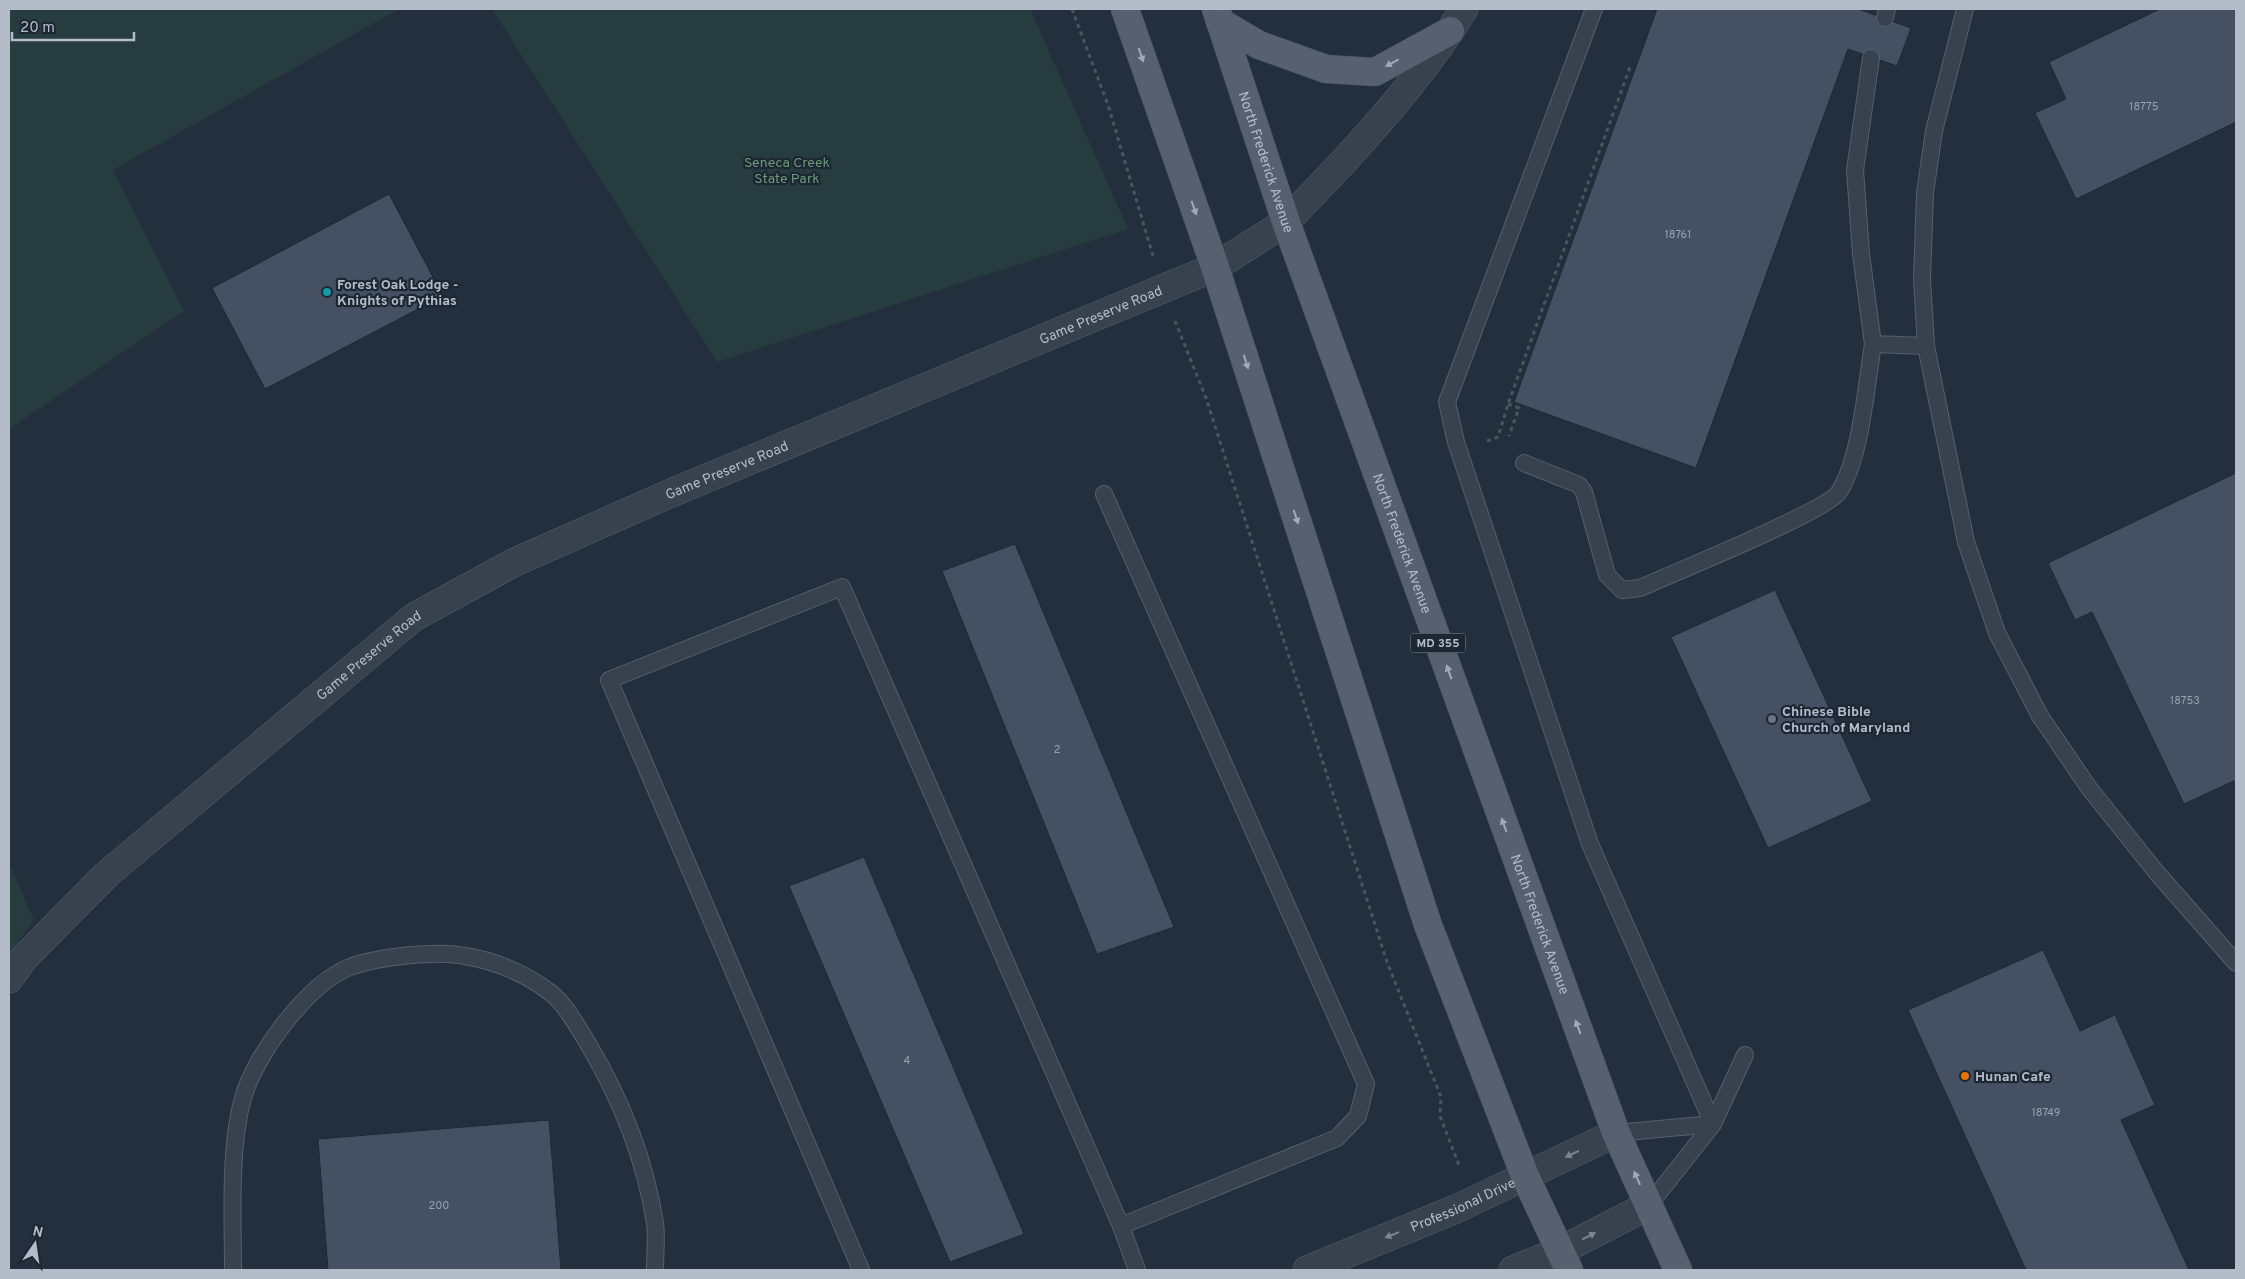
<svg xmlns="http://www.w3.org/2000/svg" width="2245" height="1279" font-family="Overpass,sans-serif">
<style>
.green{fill:#263c3f}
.building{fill:#455162;stroke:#1f2835}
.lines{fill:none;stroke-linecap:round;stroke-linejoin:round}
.service-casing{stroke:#565f6c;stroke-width:18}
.minor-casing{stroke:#565f6c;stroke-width:29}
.tertiary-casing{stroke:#565f6c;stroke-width:29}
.primary-casing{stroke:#414a57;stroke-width:29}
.path{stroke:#44595c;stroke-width:3;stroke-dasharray:4 4;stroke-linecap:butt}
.service{stroke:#38414e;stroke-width:16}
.minor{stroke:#38414e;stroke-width:28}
.tertiary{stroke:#38414e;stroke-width:28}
.primary{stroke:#56606e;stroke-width:28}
.oneway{fill:#a1aab7}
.oneway2{fill:#7c8592}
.culture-dot{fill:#0f9aa8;stroke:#1d2633;stroke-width:2}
.worship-dot{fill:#6b7280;stroke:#1d2633;stroke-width:2}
.food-dot{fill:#e8710a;stroke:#1d2633;stroke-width:2}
.labels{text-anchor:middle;stroke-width:4.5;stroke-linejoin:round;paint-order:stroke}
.number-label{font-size:11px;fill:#98a1af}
.shield{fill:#1d2633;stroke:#878f9c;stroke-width:1}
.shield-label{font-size:12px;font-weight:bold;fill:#b4bcc9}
.park-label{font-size:14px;fill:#6b9a76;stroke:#1d2633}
.street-label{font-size:14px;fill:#b4bcc9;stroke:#1d2633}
.poi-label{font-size:14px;font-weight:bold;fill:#b4bcc9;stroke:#1d2633;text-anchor:start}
</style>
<rect width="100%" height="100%" fill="#242f3e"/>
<!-- green -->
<g class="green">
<polygon points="9,9 399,9 113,170 184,311 9,429"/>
<polygon points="492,9 1030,9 1128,229 717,362"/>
<polygon points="9,863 34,920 9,954"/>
</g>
<!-- building -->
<g class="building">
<polygon points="1657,9 1858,9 1911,28 1897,66 1848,49 1696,468 1514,402"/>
<polygon points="2160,9 2236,9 2236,122 2076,199 2035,113 2066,99 2049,62"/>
<polygon points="389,194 443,296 265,389 212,288"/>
<polygon points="2236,473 2236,780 2184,804 2092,612 2075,620 2048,563"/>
<polygon points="1015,544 1174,927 1097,954 942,571"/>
<polygon points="1775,590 1872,801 1768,848 1671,637"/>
<polygon points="864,857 1024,1234 950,1262 789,886"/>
<polygon points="2043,950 2080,1031 2115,1015 2155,1105 2121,1120 2189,1270 2026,1270 1908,1010"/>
<polygon points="549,1120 561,1270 328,1270 318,1139"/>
</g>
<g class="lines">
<!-- service casing -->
<g class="service-casing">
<g id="service">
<polyline points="1594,9 1447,402 1456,442 1590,844 1713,1124 1616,1133"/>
<polyline points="1965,9 1934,131 1925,193 1922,279 1926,346 1966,542 1997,633 2040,716 2089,788 2157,873 2236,963"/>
<polyline points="1885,18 1887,9"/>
<polyline points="1871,58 1855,170 1861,254 1873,344 1926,346"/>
<path d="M1524 463 1579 485 1584 492 1607 575 1622 590 1640 588C1671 574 1827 511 1839 492 1861 457 1866 387 1873 344"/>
<polyline points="1104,494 1366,1084 1358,1116 1337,1138 1121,1226"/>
<polyline points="1649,1205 1713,1124 1745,1055"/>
<path d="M233 1270C233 1218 229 1148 243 1098 255 1055 307 984 350 967 377 957 436 950 465 956 496 961 526 974 551 993 566 1005 577 1026 587 1042 620 1097 645 1159 655 1223 657 1238 655 1255 655 1270"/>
<polyline points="861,1270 609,680 842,587 1121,1226 1137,1270"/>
</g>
</g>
<!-- minor casing -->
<g class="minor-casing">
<g id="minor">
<path d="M1345 160C1388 113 1430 64 1464 9"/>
<path id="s1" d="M1307 1270 1456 1209 1616 1133"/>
<polyline points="1513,1270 1560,1251 1649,1205"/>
</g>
</g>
<!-- tertiary casing -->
<g class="tertiary-casing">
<g id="tertiary">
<path id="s2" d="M9 979 24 958 106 875 414 617 513 563 671 493 1215 267 1286 222 1345 160"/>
</g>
</g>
<!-- primary casing -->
<g class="primary-casing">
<g id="primary">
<polyline points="1125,9 1215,267 1428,925 1525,1176 1569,1270"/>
<path id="s3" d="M1216 9 1286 222 1616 1133 1678 1270"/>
<polyline points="1220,22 1259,45 1326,69 1375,72 1450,31"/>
</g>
</g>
<!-- path -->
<g class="path">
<polyline points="1072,9 1108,105 1153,256"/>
<polyline points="1175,321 1206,398 1387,962 1441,1097 1440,1116 1460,1168"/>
<polyline points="1508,404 1519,408 1509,436"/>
<polyline points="1487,441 1498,437 1508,404 1630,67"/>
</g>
<!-- service -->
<use href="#service" class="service"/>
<!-- minor -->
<use href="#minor" class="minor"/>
<!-- tertiary -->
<use href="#tertiary" class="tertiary"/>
<!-- primary -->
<use href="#primary" class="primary"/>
</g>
<!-- one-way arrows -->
<defs><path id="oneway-solid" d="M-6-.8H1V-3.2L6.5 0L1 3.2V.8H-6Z" transform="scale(1.25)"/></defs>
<g class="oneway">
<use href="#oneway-solid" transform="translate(1141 55) rotate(71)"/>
<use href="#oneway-solid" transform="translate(1392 63) rotate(152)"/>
<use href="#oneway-solid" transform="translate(1194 208) rotate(71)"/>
<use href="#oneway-solid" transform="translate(1246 362) rotate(72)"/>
<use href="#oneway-solid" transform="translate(1296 517) rotate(72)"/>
<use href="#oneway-solid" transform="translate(1449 672) rotate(-110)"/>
<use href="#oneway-solid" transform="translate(1504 825) rotate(-110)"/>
<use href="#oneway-solid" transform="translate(1578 1027) rotate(-110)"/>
<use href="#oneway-solid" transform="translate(1637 1178) rotate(-114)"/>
</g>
<g class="oneway2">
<use href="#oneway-solid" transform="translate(1572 1154) rotate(155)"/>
<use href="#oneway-solid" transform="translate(1392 1235) rotate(158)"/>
<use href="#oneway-solid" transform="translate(1589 1236) rotate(-27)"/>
</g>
<!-- markers -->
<circle class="culture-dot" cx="327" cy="292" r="5"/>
<circle class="worship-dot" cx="1772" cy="719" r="5"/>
<circle class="food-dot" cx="1965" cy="1076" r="5"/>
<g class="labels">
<!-- number labels -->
<g class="number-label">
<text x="2144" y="110">18775</text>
<text x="1678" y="238">18761</text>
<text x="2185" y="704">18753</text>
<text x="1057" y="753">2</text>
<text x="907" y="1064">4</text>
<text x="2046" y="1116">18749</text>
<text x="439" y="1209">200</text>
</g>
<!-- shield labels -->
<rect class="shield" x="1410.5" y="633.5" width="55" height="19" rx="4"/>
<g class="shield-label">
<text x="1438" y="647">MD 355</text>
</g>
<!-- park labels -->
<g class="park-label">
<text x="787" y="167">Seneca Creek<tspan x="787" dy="16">State Park</tspan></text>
</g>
<!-- street labels -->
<g class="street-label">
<text dy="5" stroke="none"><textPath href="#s3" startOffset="161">North Frederick Avenue</textPath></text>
<text dy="5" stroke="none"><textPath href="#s2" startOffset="1295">Game Preserve Road</textPath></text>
<text dy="5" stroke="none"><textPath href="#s2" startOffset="890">Game Preserve Road</textPath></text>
<text dy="5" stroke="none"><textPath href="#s3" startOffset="566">North Frederick Avenue</textPath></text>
<text dy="5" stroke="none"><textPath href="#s2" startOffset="485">Game Preserve Road</textPath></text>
<text dy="5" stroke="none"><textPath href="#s3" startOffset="971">North Frederick Avenue</textPath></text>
<text dy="5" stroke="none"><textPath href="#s1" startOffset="169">Professional Drive</textPath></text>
</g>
<!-- poi labels -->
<g class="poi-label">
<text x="337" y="289">Forest Oak Lodge -<tspan x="337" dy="16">Knights of Pythias</tspan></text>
<text x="1782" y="716">Chinese Bible<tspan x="1782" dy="16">Church of Maryland</tspan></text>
<text x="1975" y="1081">Hunan Cafe</text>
</g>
</g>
<!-- border -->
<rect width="2245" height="1279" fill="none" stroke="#b4bcc9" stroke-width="20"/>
<!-- north arrow -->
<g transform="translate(35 1244) rotate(13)" stroke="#1d2633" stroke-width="4" paint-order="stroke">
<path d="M0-4L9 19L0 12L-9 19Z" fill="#b4bcc9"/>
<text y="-8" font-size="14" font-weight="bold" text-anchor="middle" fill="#b4bcc9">N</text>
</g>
<!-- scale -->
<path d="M12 32v8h122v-8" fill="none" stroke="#b4bcc9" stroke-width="2.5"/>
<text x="20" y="32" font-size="15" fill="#b4bcc9" stroke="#1d2633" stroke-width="4" paint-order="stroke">20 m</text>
</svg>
